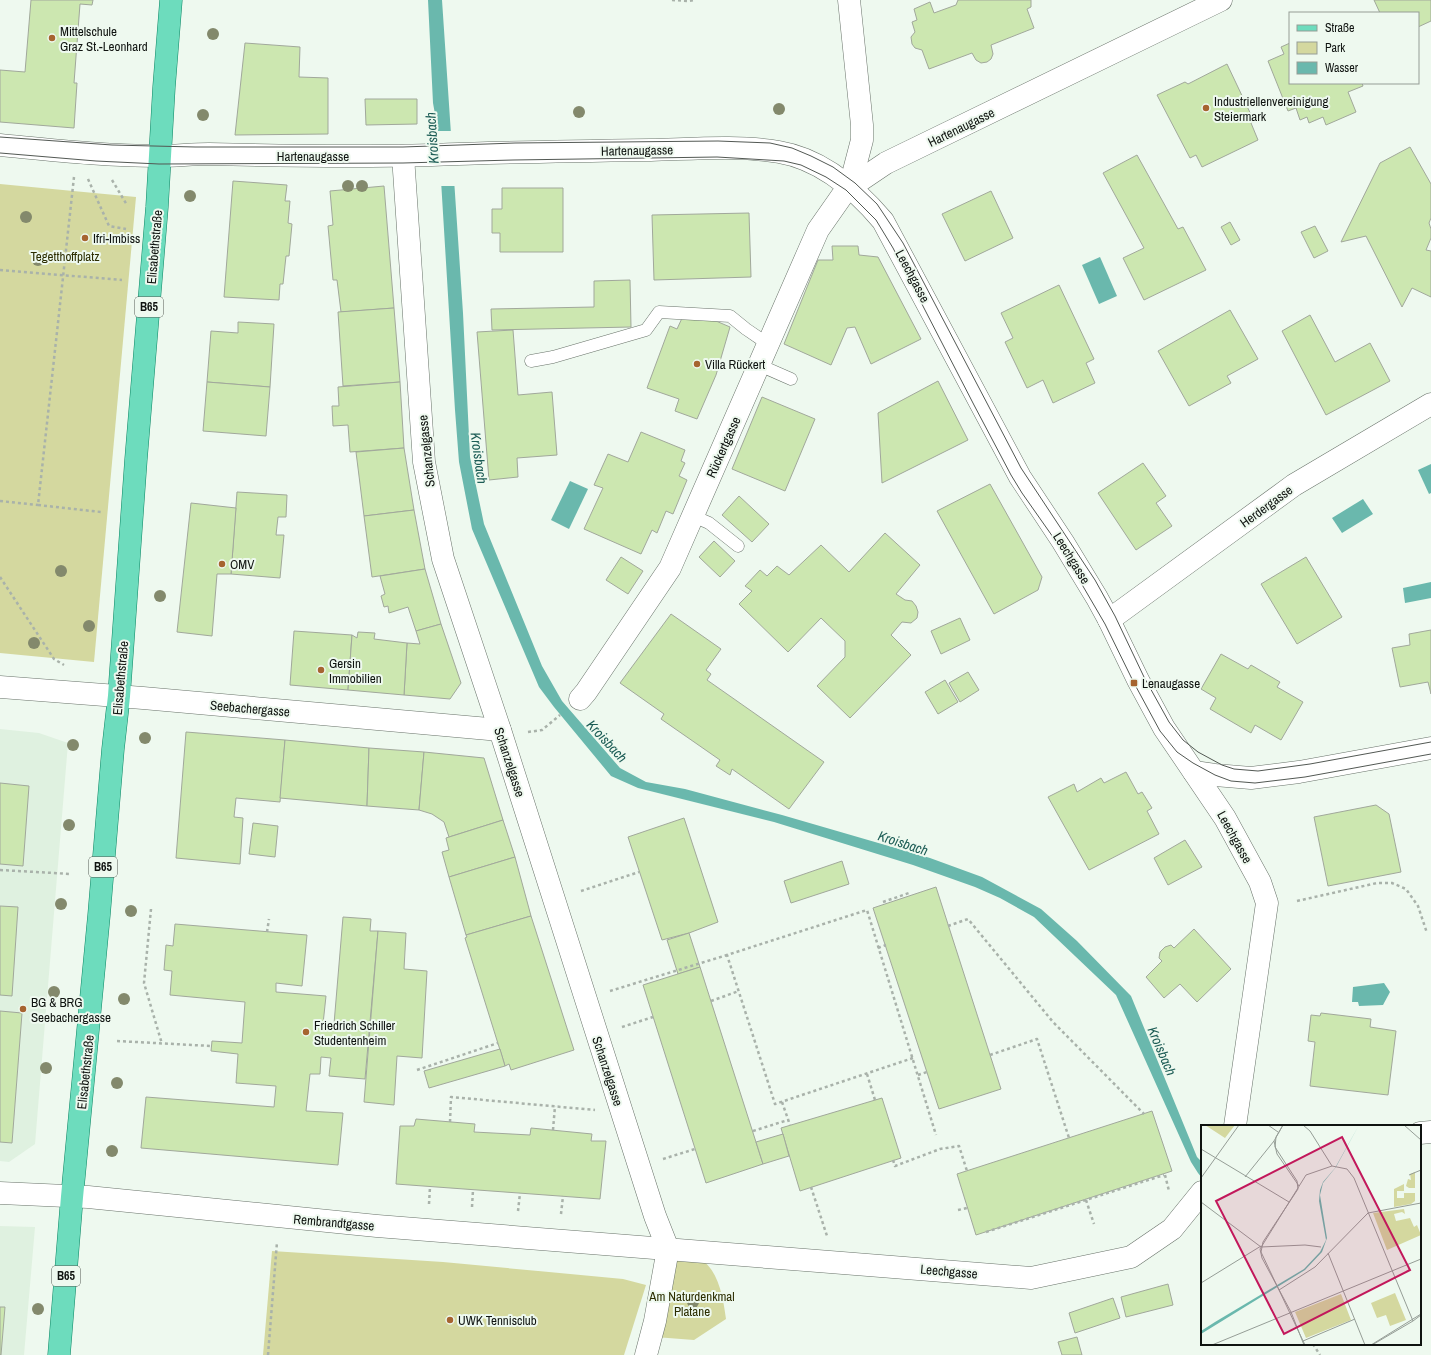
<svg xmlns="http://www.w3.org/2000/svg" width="1431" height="1355" font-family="'Archivo Narrow',sans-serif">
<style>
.built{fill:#dff1e0}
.green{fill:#d4d89f}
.water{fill:#6ab8ad}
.pier{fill:#eef9ef}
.building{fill:#cce7b0;stroke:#a1a89b}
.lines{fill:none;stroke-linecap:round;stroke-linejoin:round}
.lane-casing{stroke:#69736a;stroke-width:13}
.street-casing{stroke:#69736a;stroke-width:23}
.primary-casing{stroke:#0c8664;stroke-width:23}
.path{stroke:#a9b2aa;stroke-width:2.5;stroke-dasharray:3 3;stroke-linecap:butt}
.lane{stroke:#fff;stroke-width:12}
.street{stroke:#fff;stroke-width:22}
.primary{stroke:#6ddcbd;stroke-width:22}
.tram{stroke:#525853;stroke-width:1}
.tree{fill:#83896c}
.poi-dot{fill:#a66430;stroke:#eef9ef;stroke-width:1.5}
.labels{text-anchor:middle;stroke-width:4;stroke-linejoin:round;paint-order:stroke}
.shield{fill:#eef9ef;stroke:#525853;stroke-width:1}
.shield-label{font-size:12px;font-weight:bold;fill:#0f1310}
.poi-label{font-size:13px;fill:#0f1310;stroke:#eef9ef;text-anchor:start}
.street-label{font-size:13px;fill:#0f1310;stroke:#eef9ef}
.park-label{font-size:13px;fill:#2c2d00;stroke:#eef9ef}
.water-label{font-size:14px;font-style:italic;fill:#1d5d56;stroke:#eef9ef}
.inset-road{fill:none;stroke:#959d96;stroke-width:1}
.view{fill:#c2185b;fill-opacity:0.15;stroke:#c2185b;stroke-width:2}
.inset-edge{fill:none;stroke:#0f1310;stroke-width:2}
</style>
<rect width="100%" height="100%" fill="#eef9ef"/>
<!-- built -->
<g class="built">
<polygon points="0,729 39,733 68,743 35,1144 9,1162 0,1161"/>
<polygon points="0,1226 35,1227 24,1355 0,1355"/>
</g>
<!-- green -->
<g class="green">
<polygon points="0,184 136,197 94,662 0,653"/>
<polygon points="272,1251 443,1262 623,1279 646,1285 624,1355 263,1355"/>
<path d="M671 1254C678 1254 686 1254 693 1256 718 1263 723 1297 726 1319L694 1340 655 1337Z"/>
</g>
<!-- water -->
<g class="water">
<polygon points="428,0 442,0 463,313 470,457 484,524 542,666 562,701 620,768 646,782 685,789 782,815 930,858 982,877 1041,909 1077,941 1131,996 1197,1157 1202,1162 1202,1178 1198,1173 1191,1162 1116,995 1034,917 1000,898 975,887 913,865 774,822 638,788 611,776 554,707 539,687 472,529 459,462 455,410 438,131 433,103"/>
<polygon points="1100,257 1117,296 1099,304 1082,265"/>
<polygon points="1431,464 1431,493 1429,494 1418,470"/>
<polygon points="570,481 588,489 569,529 551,520"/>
<polygon points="1363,499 1373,514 1342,533 1332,518"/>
<polygon points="1431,582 1431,598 1405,603 1403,588"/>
<polygon points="1384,983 1390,992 1383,1005 1359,1006 1358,1002 1352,1002 1353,987"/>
</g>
<!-- pier -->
<polygon class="pier" points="436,131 452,131 457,186 439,186"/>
<!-- building -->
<g class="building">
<polygon points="31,0 93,0 92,5 80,4 74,83 77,83 74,128 0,122 0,70 25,72"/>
<polygon points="958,0 1031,0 1031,7 1027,9 1034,28 991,45 993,54 991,59 987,62 981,63 976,60 972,53 929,69 922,50 915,48 912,44 911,37 915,32 912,22 917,20 914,9 930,2 934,13 956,5"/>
<polygon points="1374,0 1431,0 1431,21 1418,27 1418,13 1380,13"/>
<polygon points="245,43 300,47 299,77 328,78 328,134 235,135"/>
<polygon points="1290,43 1290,83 1362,83 1363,86 1348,92 1356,112 1326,125 1323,117 1309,123 1307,117 1300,120 1296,108 1288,111 1268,61 1284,54 1281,47"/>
<polygon points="1227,64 1254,121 1251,123 1258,140 1202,167 1196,155 1190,158 1157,95 1185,82 1188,84"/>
<polygon points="365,99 417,99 417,124 366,125"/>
<polygon points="1410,147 1431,184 1431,218 1429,223 1431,229 1431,238 1426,250 1431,251 1431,297 1412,288 1402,307 1366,236 1341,242 1380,163"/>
<polygon points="1137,155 1178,229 1183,227 1206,270 1144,300 1123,258 1144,248 1103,173"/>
<polygon points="233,181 287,185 285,201 290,201 288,223 292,224 289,256 286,256 283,284 280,284 279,300 224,297"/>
<polygon points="384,186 394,308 341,312 337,280 333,280 328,226 333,225 330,191"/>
<polygon points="502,188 563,188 563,252 500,252 500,233 492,233 492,209 502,209"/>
<polygon points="991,191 1013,238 965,261 942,214"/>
<polygon points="749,213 751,277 654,280 652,215"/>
<polygon points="1230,222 1240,240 1231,245 1221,227"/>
<polygon points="1315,226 1328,251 1314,258 1301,232"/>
<polygon points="832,246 858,246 859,255 878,257 921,339 871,364 855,327 847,328 831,365 784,344 818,260 833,260"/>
<polygon points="630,280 631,327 492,330 491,309 594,307 594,281"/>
<polygon points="1059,285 1094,359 1086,363 1095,383 1053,403 1043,380 1027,388 1005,342 1013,338 1001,313"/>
<polygon points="394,308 400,382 343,386 338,312"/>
<polygon points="1230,310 1258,359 1227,376 1231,383 1189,406 1158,351"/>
<polygon points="1310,315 1335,362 1370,343 1390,381 1326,415 1282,331"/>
<polygon points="683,316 716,321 730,327 716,375 697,419 675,411 679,399 647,388 670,326 677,329"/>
<polygon points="238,322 274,324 270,387 207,382 211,331 238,333"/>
<polygon points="513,330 518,395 552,392 557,455 517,458 518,477 489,480 477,332"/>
<polygon points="938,381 968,440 882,483 878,413"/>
<polygon points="207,382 270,387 266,436 203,431"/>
<polygon points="400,382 404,448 350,452 348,425 333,426 332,406 339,406 338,387"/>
<polygon points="762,397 815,419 785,491 732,469"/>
<polygon points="641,432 685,450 681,461 685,463 679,476 687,480 673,514 666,511 657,533 652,530 641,554 584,529 603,488 594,485 608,454 628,462"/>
<polygon points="404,448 414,510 364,516 356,452"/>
<polygon points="1143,463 1166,496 1156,503 1172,526 1136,550 1098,493"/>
<polygon points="990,484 1042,577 1038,590 994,614 937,511"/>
<polygon points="237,492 287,495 286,517 278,517 276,535 284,535 280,578 231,574"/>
<polygon points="739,496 769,524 752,542 722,515"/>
<polygon points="191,503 236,508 231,574 217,574 212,636 177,632"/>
<polygon points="414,510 425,569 372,577 364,516"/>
<polygon points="885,533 920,565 896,594 905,600 912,601 916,606 918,612 917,618 911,623 902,622 891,635 911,655 850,718 817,686 845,657 845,641 821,618 788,652 739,604 752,591 745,586 760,570 767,576 777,566 789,575 821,545 849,572"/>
<polygon points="714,541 735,561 720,577 699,557"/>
<polygon points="621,557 643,571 628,594 606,580"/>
<polygon points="1306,557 1342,617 1297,644 1261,584"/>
<polygon points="425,569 441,624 416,631 408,607 389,613 388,606 384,607 381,596 385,594 380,576"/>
<polygon points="671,614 721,649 706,670 711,674 707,680 824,762 789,809 732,769 730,775 716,766 720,760 661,719 664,714 620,683"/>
<polygon points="960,618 970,640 941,654 931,631"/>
<polygon points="441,624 461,683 450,699 404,695 407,643 420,644 416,631"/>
<polygon points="1431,630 1431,694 1428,682 1400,687 1392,648 1410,645 1409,634"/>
<polygon points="294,631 352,635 348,690 290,685"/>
<polygon points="358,632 375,633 374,639 407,643 404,695 348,690 352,635 357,638"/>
<polygon points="1221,654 1248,669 1251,665 1280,682 1277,687 1303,702 1281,740 1255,725 1251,733 1210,709 1216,698 1201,689"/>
<polygon points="968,672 979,690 960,702 949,683"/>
<polygon points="945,680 958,702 938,714 925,692"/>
<polygon points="186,732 285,740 280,802 236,798 234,817 243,818 240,864 176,858"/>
<polygon points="285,740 369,748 367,806 280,798"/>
<polygon points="369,748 424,752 419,810 367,806"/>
<polygon points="424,752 484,758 503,820 449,837 444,822 432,814 419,810"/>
<polygon points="1126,772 1138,794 1142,792 1152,808 1147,811 1159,834 1089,870 1048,797 1074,784 1077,792 1101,778 1104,783"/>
<polygon points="0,783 29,786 23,866 0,864"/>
<polygon points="1376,805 1389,814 1401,872 1328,886 1314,817"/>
<polygon points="684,818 718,922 689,933 662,940 628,837"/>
<polygon points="503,820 515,857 449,877 442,852 449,850 446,838"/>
<polygon points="253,823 278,826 275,857 249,854"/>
<polygon points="1185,840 1202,867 1168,885 1154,858"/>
<polygon points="515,857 531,916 466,935 449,877"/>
<polygon points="842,861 849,884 791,903 784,881"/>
<polygon points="936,887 1001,1089 939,1109 873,908"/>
<polygon points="0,906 18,907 12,996 0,995"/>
<polygon points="531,916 574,1050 511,1070 509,1064 505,1066 465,938 467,937 466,935"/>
<polygon points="343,917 371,919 370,931 378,931 365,1079 329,1076 331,1058 321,1057 320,1074 310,1074 306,1111 343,1113 338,1165 141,1148 146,1097 274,1107 276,1086 236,1083 238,1054 211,1051 212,1041 242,1043 245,1002 170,995 172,971 164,970 166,945 173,946 175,924 307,935 302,986 276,983 276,992 326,996 323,1024 334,1024"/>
<polygon points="1194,929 1231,969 1197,1002 1180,984 1164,998 1146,977 1162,961 1159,958 1160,952 1165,947 1171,945 1174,948"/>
<polygon points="378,931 406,933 404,969 427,971 422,1058 397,1056 394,1105 364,1102"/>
<polygon points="689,933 700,967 678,974 667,940"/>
<polygon points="700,967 763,1164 706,1183 643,985"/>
<polygon points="0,1011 22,1013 12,1143 0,1142"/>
<polygon points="1321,1013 1371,1019 1370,1027 1396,1031 1388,1095 1310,1086 1315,1042 1308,1041 1311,1015 1320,1016"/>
<polygon points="500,1049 505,1066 429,1088 424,1071"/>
<polygon points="882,1098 901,1158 800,1191 781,1128"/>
<polygon points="1152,1111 1172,1171 976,1235 957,1174"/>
<polygon points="416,1119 475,1124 474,1132 530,1135 531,1128 592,1134 591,1141 606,1141 600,1199 396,1184 400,1126 414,1126"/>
<polygon points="783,1134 789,1156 763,1164 756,1142"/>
<polygon points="1168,1284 1173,1305 1126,1317 1121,1297"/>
<polygon points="1113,1298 1120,1318 1075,1333 1069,1313"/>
<polygon points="0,1307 5,1307 1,1355 0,1355"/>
<polygon points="1077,1337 1082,1355 1062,1355 1058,1342"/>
</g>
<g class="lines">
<!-- lane casing -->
<g class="lane-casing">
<g id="lane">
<polyline points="531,361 553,357 646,330 659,312 730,316 746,329 768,344"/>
<polyline points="759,365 791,379"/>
<polyline points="693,516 709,523 738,546"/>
</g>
</g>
<!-- street casing -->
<g class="street-casing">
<g id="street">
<polyline points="849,0 862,125 862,140 850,186"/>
<path d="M0 145C53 150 106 156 159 156 176 156 192 154 209 154 284 156 358 157 432 155 505 152 578 151 651 150 692 149 739 145 779 152 821 159 856 189 883 221L1020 477 1063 542 1097 598 1109 620 1138 680 1164 728 1225 818 1260 882 1267 903 1235 1126"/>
<polyline points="403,156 424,462 443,559 500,730 655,1216 668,1249 655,1321 646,1355"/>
<polyline points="1109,620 1294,485 1431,404"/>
<polyline points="0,687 143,698 500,730"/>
<polyline points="580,699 586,692 670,568 818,230 846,190 886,163 1221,0"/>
<polyline points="1194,772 1215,775 1251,778 1299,772 1431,748"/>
<polyline points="1420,1133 1431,1132"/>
<polyline points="0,1193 88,1197 377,1226 1031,1278 1131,1257 1172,1229 1202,1192"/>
</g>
</g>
<!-- primary casing -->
<g class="primary-casing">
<polyline id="primary" points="59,1355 72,1197 99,915 113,749 119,696 136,459 157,207 164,87 171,0"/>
</g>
<!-- path -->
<g class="path">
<polyline points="672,0 688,1 694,0"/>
<polyline points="74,177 38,505 101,512"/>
<polyline points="88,179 109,226 126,229"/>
<polyline points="112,180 127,205"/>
<polyline points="0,270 122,280"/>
<polyline points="0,501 38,505"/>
<polyline points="0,577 54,659 64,665"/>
<polyline points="528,732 542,730 560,715"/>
<polyline points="0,870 71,874"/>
<polyline points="581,891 639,872"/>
<polyline points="1297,901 1377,883 1392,883 1406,889 1418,906 1427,933"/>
<polyline points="883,902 909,893"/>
<polyline points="151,909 144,983 162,1044"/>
<polyline points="948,926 968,919 1053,1022 1144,1114"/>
<polyline points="267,932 269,919"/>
<polyline points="878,948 886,945"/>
<polyline points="610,991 727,955"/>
<polyline points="711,1001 739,991"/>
<polyline points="622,1027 653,1017"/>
<polyline points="117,1041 211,1046"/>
<polyline points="990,1055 1037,1039 1069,1138"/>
<polyline points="913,1058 775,1104 727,955 867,910 936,1135"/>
<polyline points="417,1070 498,1043"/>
<polyline points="867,1074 875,1100"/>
<polyline points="918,1075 927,1072"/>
<polyline points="782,1102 790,1125"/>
<polyline points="450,1122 451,1097 595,1110"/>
<polyline points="553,1130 555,1106"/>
<polyline points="753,1131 788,1120"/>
<polyline points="663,1159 695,1149"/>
<polyline points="893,1160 895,1166 940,1149 959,1146 967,1171"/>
<polyline points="1165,1175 1169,1191"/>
<polyline points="811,1187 827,1236"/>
<polyline points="1086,1200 1094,1224"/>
<polyline points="429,1204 430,1187"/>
<polyline points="472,1207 473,1190"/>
<polyline points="958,1210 967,1208"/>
<polyline points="518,1211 520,1193"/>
<polyline points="561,1214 563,1196"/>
<polyline points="986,1232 1164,1175"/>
<polyline points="1313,1344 1320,1355"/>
<polyline points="268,1355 277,1242"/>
</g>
<!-- lane -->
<use href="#lane" class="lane"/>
<!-- street -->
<use href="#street" class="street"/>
<!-- primary -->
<use href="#primary" class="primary"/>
<!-- tram -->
<g class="tram">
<polyline points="0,137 112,145 195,147 403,147 515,143 718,141 770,143 792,148 811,156 833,167 855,183 877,204 903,243 1021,468 1095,580 1115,616 1144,677 1169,722 1183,740 1198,752 1222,765 1234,769 1258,771 1310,764 1431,742"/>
<polyline points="0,153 96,161 159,164 403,163 513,160 717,157 784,161 801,165 826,177 846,190 876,220 893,248 974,405 1011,475 1022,493 1060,547 1084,588 1105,624 1134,683 1160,731 1177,752 1193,763 1215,775 1231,781 1255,783 1305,777 1431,754"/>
</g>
</g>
<!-- trees -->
<g class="tree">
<circle cx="213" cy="34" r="6"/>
<circle cx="779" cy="109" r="6"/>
<circle cx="579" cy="112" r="6"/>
<circle cx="203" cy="115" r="6"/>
<circle cx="348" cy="186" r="6"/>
<circle cx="362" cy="186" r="6"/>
<circle cx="190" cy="196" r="6"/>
<circle cx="26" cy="217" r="6"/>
<circle cx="38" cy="260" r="6"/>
<circle cx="61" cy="571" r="6"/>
<circle cx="160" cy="596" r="6"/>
<circle cx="89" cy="626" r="6"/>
<circle cx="34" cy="643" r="6"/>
<circle cx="145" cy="738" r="6"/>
<circle cx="73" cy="745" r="6"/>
<circle cx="69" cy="825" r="6"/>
<circle cx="61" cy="904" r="6"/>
<circle cx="131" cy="911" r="6"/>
<circle cx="54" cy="992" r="6"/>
<circle cx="124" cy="999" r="6"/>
<circle cx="46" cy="1068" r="6"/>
<circle cx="117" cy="1083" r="6"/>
<circle cx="112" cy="1151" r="6"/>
<circle cx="693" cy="1302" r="6"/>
<circle cx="38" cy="1309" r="6"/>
</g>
<!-- markers -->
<g class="poi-dot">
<circle cx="52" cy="38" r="4"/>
<circle cx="1206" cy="108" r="4"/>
<circle cx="85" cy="238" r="4"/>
<circle cx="697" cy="364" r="4"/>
<circle cx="222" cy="564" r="4"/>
<circle cx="321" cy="670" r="4"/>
<rect x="1130" y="679" width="8" height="8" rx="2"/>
<circle cx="23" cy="1009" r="4"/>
<circle cx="306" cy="1032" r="4"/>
<circle cx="450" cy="1320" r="4"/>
</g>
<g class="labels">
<!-- shield labels -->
<g class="shield">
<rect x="135" y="297" width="28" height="20" rx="3"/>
<rect x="89" y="857" width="28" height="20" rx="3"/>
<rect x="52" y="1266" width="28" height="20" rx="3"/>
</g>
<g class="shield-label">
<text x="149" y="311">B65</text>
<text x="103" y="871">B65</text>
<text x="66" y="1280">B65</text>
</g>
<!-- poi labels -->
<g class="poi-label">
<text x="60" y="36">Mittelschule<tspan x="60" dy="15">Graz St.-Leonhard</tspan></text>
<text x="1214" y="106">Industriellenvereinigung<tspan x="1214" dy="15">Steiermark</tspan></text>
<text x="93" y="243">Ifri-Imbiss</text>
<text x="705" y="369">Villa Rückert</text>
<text x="230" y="569">OMV</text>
<text x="329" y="668">Gersin<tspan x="329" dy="15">Immobilien</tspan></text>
<text x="1142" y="688">Lenaugasse</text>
<text x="31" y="1007">BG &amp; BRG<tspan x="31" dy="15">Seebachergasse</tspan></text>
<text x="314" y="1030">Friedrich Schiller<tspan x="314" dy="15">Studentenheim</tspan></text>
<text x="458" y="1325">UWK Tennisclub</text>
</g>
<!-- street labels -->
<g class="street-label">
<text transform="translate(961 127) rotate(-26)" y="5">Hartenaugasse</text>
<text transform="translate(637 150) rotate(-1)" y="5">Hartenaugasse</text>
<text x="313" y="161">Hartenaugasse</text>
<text transform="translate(154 247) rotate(-85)" y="5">Elisabethstraße</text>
<text transform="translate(913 276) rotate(62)" y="5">Leechgasse</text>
<text transform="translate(723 447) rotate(-66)" y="5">Rückertgasse</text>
<text transform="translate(426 451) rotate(-96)" y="5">Schanzelgasse</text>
<text transform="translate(1266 506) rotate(-36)" y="5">Herdergasse</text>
<text transform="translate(1072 558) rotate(58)" y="5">Leechgasse</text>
<text transform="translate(120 678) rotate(-85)" y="5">Elisabethstraße</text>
<text transform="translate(250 708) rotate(5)" y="5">Seebachergasse</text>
<text transform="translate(510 762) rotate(72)" y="5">Schanzelgasse</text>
<text transform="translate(1235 837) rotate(61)" y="5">Leechgasse</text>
<text transform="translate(608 1071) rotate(72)" y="5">Schanzelgasse</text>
<text transform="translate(85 1072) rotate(-84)" y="5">Elisabethstraße</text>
<text transform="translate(334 1222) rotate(5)" y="5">Rembrandtgasse</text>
<text transform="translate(949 1271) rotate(5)" y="5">Leechgasse</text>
</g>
<!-- park labels -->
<g class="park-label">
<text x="65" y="261">Tegetthoffplatz</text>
<text x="692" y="1301">Am Naturdenkmal<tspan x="692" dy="15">Platane</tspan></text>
</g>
<!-- water labels -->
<g class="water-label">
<text transform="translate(432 138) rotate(-94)" y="5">Kroisbach</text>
<text transform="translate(479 458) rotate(82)" y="5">Kroisbach</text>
<text transform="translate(607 741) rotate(47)" y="5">Kroisbach</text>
<text transform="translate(903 843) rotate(18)" y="5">Kroisbach</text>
<text transform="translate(1162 1051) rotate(67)" y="5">Kroisbach</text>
</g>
</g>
<!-- overview -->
<g transform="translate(1201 1125)">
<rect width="220" height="220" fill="#eef9ef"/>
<path d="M4 0H34L24 13ZM214 47V63H208L205 61 207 54 210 55 209 49ZM203 59V66H196V73H203V68H214V76L210 79 193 82V64ZM203 84 204 89 201 87 193 89 195 96 209 93 213 102 216 100 220 110 186 125 172 88ZM194 168 205 195 189 201 185 190 176 193 170 178ZM140 169 150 195 105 213 94 187Z" fill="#d4d89f"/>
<path d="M158 0 135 42 122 58 119 70 126 113 121 127 104 145 0 209V206L14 197 103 144 119 127 125 115 118 76 119 65 122 57 134 43Z" fill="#6ab8ad"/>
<path class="inset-road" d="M67 0 77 7M82 0 75 12 74 22 96 56 97 64 62 117 60 127 104 220M102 0 109 6 131 41M203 0 220 15M73 16 76 29 98 61M0 24 88 77M208 50 220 45M44 52 73 16 82 0M0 53 38 0M0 77 60 122 104 120 120 122M127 128 164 220M0 158 60 121M78 165 114 142 167 88 220 78M102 216 154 194M11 220 220 134M103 220 90 187 61 133 59 124 105 50 131 41 146 44 153 53 212 196 220 190M170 220 220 189M171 220 212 196"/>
<path class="view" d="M141 12 209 145 83 209 15 76Z"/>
<rect width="220" height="220" class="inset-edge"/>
</g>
<!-- legend -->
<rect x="1289" y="12" width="130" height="72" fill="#eef9ef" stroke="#959d96"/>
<rect x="1297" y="25" width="20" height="6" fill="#6ddcbd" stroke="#959d96"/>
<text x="1325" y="32" font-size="12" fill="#0f1310">Straße</text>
<rect x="1297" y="42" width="20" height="12" fill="#d4d89f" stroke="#959d96"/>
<text x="1325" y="52" font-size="12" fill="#0f1310">Park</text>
<rect x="1297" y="62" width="20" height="12" fill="#6ab8ad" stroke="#959d96"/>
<text x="1325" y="72" font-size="12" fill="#0f1310">Wasser</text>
</svg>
